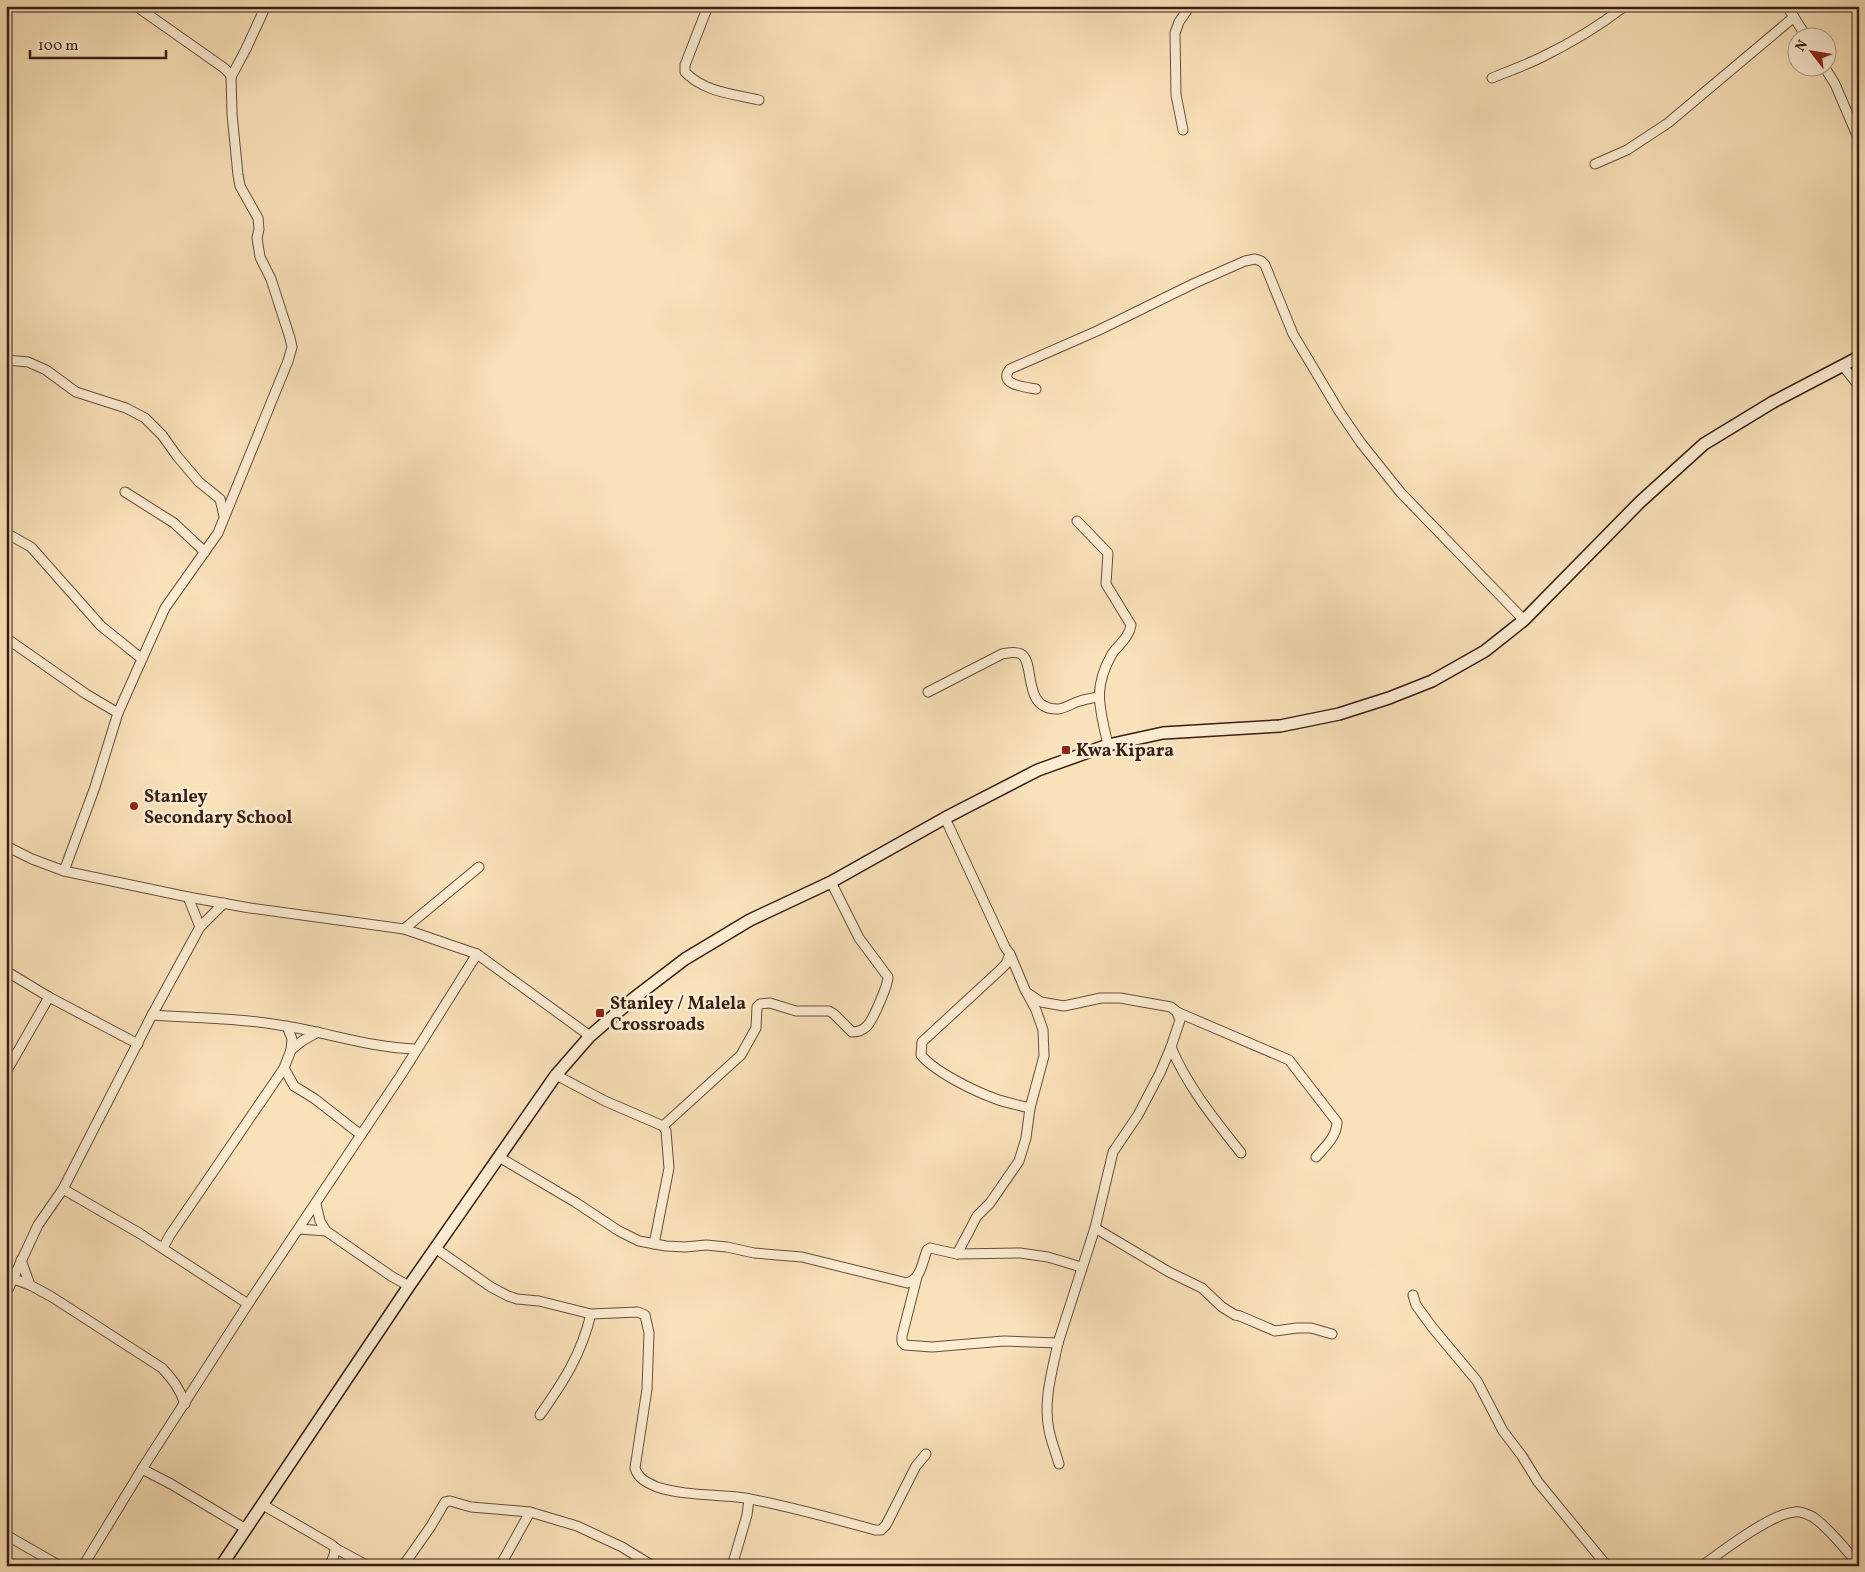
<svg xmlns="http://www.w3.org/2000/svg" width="1865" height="1572" font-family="Vollkorn,serif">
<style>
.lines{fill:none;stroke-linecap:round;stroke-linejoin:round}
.street-casing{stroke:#684e3d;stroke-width:11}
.secondary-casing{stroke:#371d14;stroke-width:14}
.street{stroke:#fbecd2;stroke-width:9}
.secondary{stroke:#fbecd2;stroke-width:11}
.poi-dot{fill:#8f2418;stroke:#fbecd2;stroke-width:2}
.labels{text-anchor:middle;stroke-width:5;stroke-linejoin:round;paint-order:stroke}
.poi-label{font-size:18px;font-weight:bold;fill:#371d14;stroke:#fbecd2;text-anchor:start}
</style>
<rect width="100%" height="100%" fill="#f9e1b9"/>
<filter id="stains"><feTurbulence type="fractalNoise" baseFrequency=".004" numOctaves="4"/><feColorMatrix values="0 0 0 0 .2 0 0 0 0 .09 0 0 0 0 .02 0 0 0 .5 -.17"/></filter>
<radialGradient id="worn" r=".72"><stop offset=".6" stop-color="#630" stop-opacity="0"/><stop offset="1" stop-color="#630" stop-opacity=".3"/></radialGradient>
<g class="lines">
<!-- street casing -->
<g class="street-casing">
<g id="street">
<path d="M708 6 685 65V72C704 92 733 94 759 100"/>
<polyline points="1787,6 1807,38"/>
<polyline points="1825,68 1835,84 1859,140"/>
<polyline points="231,77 246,49 263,12 262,6"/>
<path d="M1492 78C1509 71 1526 65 1542 57 1571 43 1599 26 1625 6"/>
<polyline points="1183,130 1176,95 1175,33 1179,22 1190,6"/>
<polyline points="1595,164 1627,150 1668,123 1794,17"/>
<polyline points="6,360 28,362 46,370 76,392 126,408 145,418 162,435 177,456 199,482 220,499 224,516"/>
<polyline points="1843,366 1859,386"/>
<path d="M1036 389C1026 387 997 385 1010 369L1097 331 1195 283 1245 261 1255 259 1261 261 1265 265 1293 334 1339 411 1361 443 1401 493 1524 620"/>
<polyline points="125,492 174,523 205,552"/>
<path d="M1077 521 1108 553 1106 584 1131 625C1129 638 1119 644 1112 654 1092 689 1100 708 1108 745"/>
<polyline points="6,533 31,547 101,626 142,659"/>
<polyline points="6,638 86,694 118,713"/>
<path d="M928 692 1002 654C1008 653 1015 651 1021 654 1036 662 1021 710 1058 709 1067 708 1072 703 1080 701 1086 699 1092 698 1099 697"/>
<polyline points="6,846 32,859 64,871 188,897 250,908 404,929 477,954 590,1036"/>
<polyline points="64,871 95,787 118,713 142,659 165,608 218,533 288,361 292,347 290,338 271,279 260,257 257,238 259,229 258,218 240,186 238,175 232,114 231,75 224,68 136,6"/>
<polyline points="188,897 200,927"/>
<polyline points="404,929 479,867"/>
<path d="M1010 954 1006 964 1000 970 922 1042 921 1055C935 1072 974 1091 996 1099 1007 1103 1019 1105 1030 1108"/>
<polyline points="6,971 49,997 138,1044"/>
<path d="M1177 1012 1289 1060 1337 1122C1337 1136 1325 1147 1316 1157"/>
<path d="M152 1015C197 1018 241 1018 285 1026 329 1033 372 1048 416 1049"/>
<path d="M1171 1047C1187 1086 1215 1120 1241 1153"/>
<polyline points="291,1050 302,1041 318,1032"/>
<polyline points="284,1068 294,1086 315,1099 361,1135"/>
<polyline points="6,1072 49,997"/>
<polyline points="556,1075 605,1101 663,1126 666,1131 669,1168 654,1244"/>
<path d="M663 1126 741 1055 756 1028 757 1007 760 1004 770 1003 796 1011H829L834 1014 852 1032C858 1032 863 1030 867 1026 873 1020 888 985 888 977L859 938 831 882"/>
<path d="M499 1157 575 1202 619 1231 639 1241 666 1246 685 1247 706 1245 727 1247 754 1253 802 1257 907 1283C921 1279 922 1263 927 1250L930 1248 957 1254 1020 1253 1048 1257 1081 1267"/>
<polyline points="63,1189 139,1233 248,1304"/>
<polyline points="316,1204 320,1221 326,1231 391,1276 409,1286"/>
<polyline points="1095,1228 1169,1272 1202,1288 1222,1307 1235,1315 1240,1316 1275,1331 1297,1328 1311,1328 1332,1334"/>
<polyline points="299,1229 326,1231"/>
<polyline points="163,1248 170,1235 284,1068 291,1050 292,1039 287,1026"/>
<path d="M435 1248 491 1287 508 1296 517 1299 539 1301 591 1314 638 1312 645 1315 649 1333 647 1389 635 1468C638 1479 648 1483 657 1487 685 1496 716 1494 745 1498 789 1506 832 1518 875 1530H881L886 1525 916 1466 926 1454"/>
<polyline points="957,1254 977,1216 990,1203 1019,1161 1026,1138 1030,1108 1044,1056 1043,1030 1036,1010 1028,995"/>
<polyline points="21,1260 30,1285"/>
<path d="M6 1276 30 1285 52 1297 162 1368C173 1380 180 1389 185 1404"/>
<polyline points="917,1277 902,1336 902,1342 905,1345 932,1347 1004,1341 1058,1343 1095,1228 1113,1152 1138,1115 1160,1073 1171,1047 1180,1020 1177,1012 1171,1007 1120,998 1101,998 1064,1006 1041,1002 1026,992 1010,954 1005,947 945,818"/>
<polyline points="6,1294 38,1225 63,1189 152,1015 200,927 224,903"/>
<polyline points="1413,1295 1416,1305 1432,1327 1477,1381 1503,1431 1522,1456 1538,1482 1607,1566"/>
<path d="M1058 1343C1052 1372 1043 1401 1049 1430 1051 1441 1056 1453 1059 1464"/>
<path d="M540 1415C564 1381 581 1355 591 1314"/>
<polyline points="142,1469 171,1484 246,1529"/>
<path d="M263 1505 332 1545 335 1548C335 1555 333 1560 328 1566"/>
<polyline points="6,1535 60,1566"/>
<polyline points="335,1548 368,1566"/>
<polyline points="83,1566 142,1469 248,1304 401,1075 477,954"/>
<polyline points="403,1566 431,1526 445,1502 450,1501 471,1507 530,1512 577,1526 622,1547 653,1566"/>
<polyline points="500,1566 530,1512"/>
<polyline points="732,1566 747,1515 749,1499"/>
<path d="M1702 1566C1722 1551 1772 1513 1795 1512 1800 1511 1809 1515 1813 1517 1829 1528 1847 1551 1859 1565"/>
</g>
</g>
<!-- secondary casing -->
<g class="secondary-casing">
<polyline id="secondary" points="221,1566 409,1286 556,1075 590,1036 634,998 685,959 750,920 831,882 945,818 1038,770 1108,745 1163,733 1280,726 1339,714 1389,698 1432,681 1485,651 1524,620 1640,502 1704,444 1773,402 1859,357"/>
</g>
<!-- street -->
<use href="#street" class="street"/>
<!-- secondary -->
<use href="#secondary" class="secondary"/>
</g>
<!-- markers -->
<g class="poi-dot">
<rect x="1061" y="745" width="10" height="10" rx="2.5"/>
<circle cx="134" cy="806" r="5"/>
<rect x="595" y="1008" width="10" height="10" rx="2.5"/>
</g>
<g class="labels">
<!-- poi labels -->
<g class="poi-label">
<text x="1076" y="756">Kwa Kipara</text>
<text x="144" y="802">Stanley<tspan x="144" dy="21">Secondary School</tspan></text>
<text x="610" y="1009">Stanley / Malela<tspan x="610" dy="21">Crossroads</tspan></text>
</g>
</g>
<!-- margin -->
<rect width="1865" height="1572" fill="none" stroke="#f9e1b9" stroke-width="25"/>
<rect x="8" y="8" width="1850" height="1557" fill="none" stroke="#371d14" stroke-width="2.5"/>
<rect x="12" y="12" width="1840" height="1547" fill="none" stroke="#371d14"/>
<!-- north arrow -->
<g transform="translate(1812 52) rotate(301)"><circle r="24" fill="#fbecd2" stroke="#ad9986"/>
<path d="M0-4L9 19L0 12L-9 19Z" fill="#8f2418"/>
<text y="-8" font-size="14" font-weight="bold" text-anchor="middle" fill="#371d14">N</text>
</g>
<!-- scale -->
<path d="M30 50v8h136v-8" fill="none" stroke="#371d14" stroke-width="2.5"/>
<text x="38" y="50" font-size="15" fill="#371d14" stroke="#fbecd2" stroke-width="4" paint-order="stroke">100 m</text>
<rect width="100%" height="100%" filter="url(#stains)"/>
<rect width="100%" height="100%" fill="url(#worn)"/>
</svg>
